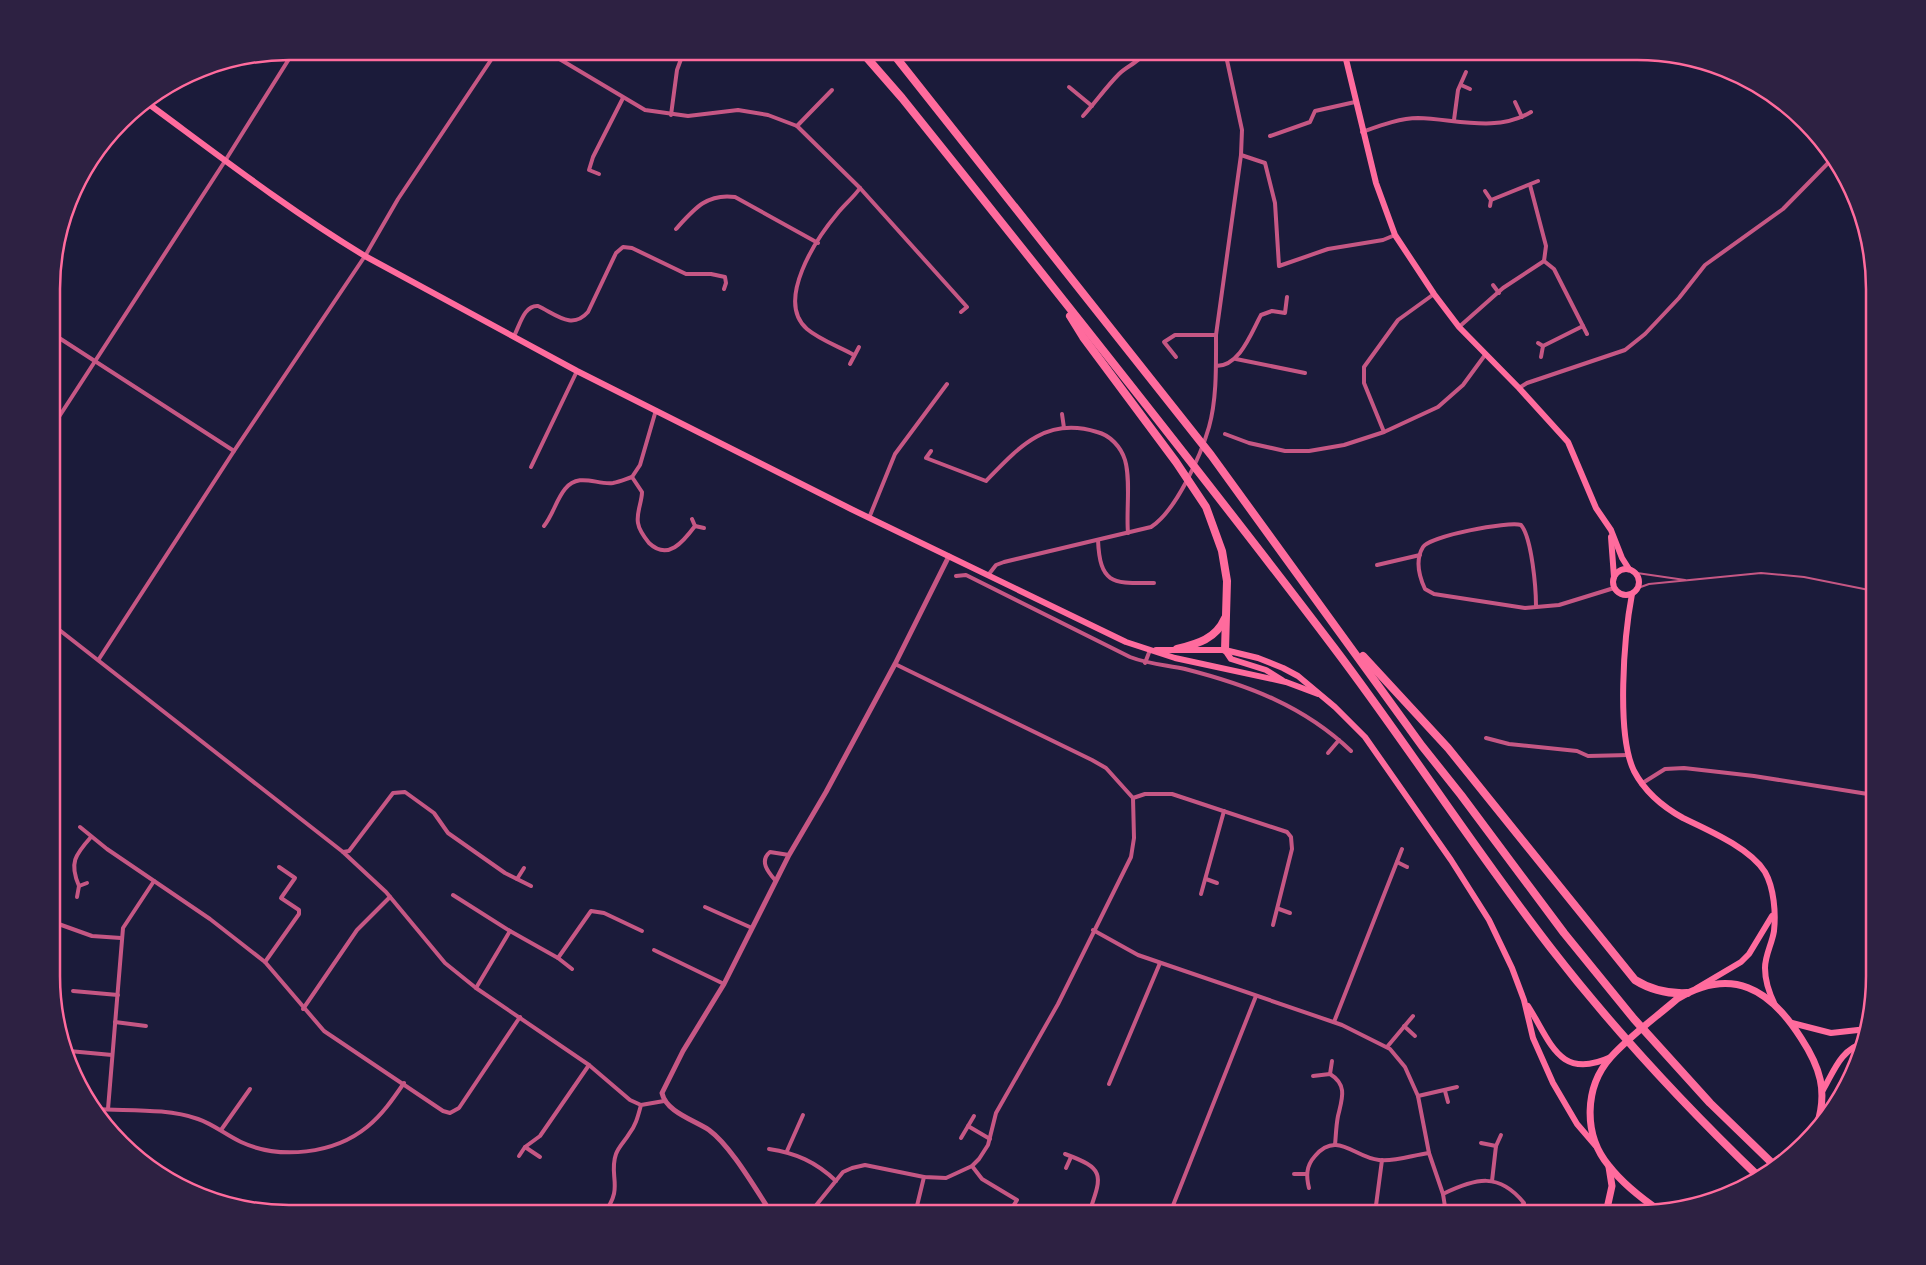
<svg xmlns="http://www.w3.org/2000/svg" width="1926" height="1265" font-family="'Public Sans',sans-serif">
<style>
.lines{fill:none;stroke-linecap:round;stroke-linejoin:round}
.service{stroke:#c65784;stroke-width:2}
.minor{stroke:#c65784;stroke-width:4}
.tertiary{stroke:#c65784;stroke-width:5}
.primary{stroke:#ff6b9d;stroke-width:6}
.trunk{stroke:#ff6b9d;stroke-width:7}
.motorway{stroke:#ff6b9d;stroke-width:8}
.rim{fill:none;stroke:#ff6b9d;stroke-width:2.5}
</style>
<rect width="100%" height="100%" fill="#1b1b3a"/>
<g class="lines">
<!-- service -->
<g class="service">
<polyline points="1637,573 1685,580"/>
<polyline points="1638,588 1649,584 1761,573 1804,577 1874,591"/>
</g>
<!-- minor -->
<g class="minor">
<polyline points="546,51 645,110 688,116 738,110 768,115 797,126 860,188 967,307 961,312"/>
<polyline points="1461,85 1470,89"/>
<polyline points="1069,87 1092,106"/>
<polyline points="1515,102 1522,117"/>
<polyline points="671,115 677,70 684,51"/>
<path d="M1083 116C1095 103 1106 87 1119 74 1128 65 1139 63 1145 51"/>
<polyline points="1454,120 1458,90 1466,72"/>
<polyline points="797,126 832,90"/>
<path d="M1362 132C1379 126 1400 118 1418 118 1456 119 1496 133 1531 112"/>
<polyline points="1270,136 1310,122 1315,111 1355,102"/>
<polyline points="1241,155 1265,163 1275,203 1279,266 1328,249 1383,240 1395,235"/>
<polyline points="599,174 589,170 593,157 623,98"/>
<polyline points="1530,185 1546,246 1544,261"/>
<polyline points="1485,191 1491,200 1490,206"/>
<polyline points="1491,200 1538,181"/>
<path d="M676 229C694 209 707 193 735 197L818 243"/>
<polyline points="1493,285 1499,293"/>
<polyline points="1459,327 1503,288 1544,261 1554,269 1587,334"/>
<polyline points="53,334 234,451"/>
<path d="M514 336C520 325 524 305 538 306 557 315 572 330 588 312L616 253 623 247 632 248 686 274H711L725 277 726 283 724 289"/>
<polyline points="1538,343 1543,346 1541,357"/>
<polyline points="1543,346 1583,326"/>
<path d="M854 355C840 347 820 340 807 329 775 301 816 239 837 214 844 205 854 197 860 188"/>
<polyline points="1176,357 1164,342 1175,335 1216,335"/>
<polyline points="1236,359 1305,373"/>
<polyline points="850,364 859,347"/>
<path d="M1216 366C1240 366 1251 333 1261 315L1272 311 1285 313 1287 297"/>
<polyline points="1519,388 1527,383 1625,350 1645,334 1679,298 1705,265 1783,209 1832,159"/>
<polyline points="1062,414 1064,428"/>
<polyline points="53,426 225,161 294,51"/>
<polyline points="1384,432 1364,383 1364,367 1398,320 1434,294"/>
<polyline points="1225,434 1249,443 1285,451 1309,451 1344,445 1384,432 1438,407 1463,385 1485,355"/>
<path d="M931 451 926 458 986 481C1019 447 1046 416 1097 432 1110 435 1121 447 1125 460 1131 480 1126 511 1128 533"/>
<polyline points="531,467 577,371"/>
<path d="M632 477 642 492C642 502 636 513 638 523 639 530 645 538 649 543 668 561 683 542 695 526L692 519"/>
<polyline points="869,518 895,454 947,384"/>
<path d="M544 526C553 515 556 500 565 489 579 472 596 485 613 483 620 482 626 479 632 477L640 465 656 410"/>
<polyline points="695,526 704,528"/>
<path d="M1098 540C1100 586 1114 583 1154 583"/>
<polyline points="1377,565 1420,555"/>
<path d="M989 574 996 565 1004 562 1151 527C1176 511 1201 455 1209 427 1217 398 1216 365 1216 335L1241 155 1242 130 1225 51"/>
<path d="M956 576 966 575 1130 657C1148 664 1166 665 1185 669 1248 685 1304 706 1351 751"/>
<path d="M1536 606C1536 589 1532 538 1521 525 1508 521 1430 536 1423 547 1415 560 1419 576 1425 589L1434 594 1525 608 1559 605 1614 588"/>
<polyline points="53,625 343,852 386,892 445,963 476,988 589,1065 630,1100 641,1105"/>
<polyline points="99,659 234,451 365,256 398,199 497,51"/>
<polyline points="1145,663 1150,650"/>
<polyline points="1486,738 1509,744 1577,751 1588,756 1629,755"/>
<polyline points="1328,753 1339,740"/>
<polyline points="1641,784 1665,769 1684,768 1754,776 1874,795"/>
<polyline points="1133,798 1145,794 1172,794 1287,832 1291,837 1292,849 1273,925"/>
<polyline points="80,827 107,849 210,919 265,962 324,1031 443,1111 450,1113 459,1108 520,1017"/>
<polyline points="343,852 349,851 393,793 405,792 434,813 448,833 505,873 531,886"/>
<polyline points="1397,862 1407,867"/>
<polyline points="517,879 524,868"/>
<polyline points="1206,879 1217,883"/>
<path d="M775 880C768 872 759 861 770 852L789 855"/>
<path d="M87 883 79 886C69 863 75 855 91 837"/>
<polyline points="1201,894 1224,811"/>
<polyline points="453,895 510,931 558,958 572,969"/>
<polyline points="77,897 79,886"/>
<polyline points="705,907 752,928"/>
<polyline points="1279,909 1290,913"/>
<polyline points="53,922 92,936 121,938"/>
<polyline points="1093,930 1138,955 1342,1025 1390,1049 1405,1067 1418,1096 1429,1153 1443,1194 1446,1213"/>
<polyline points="654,950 724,984"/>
<polyline points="558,958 591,911 604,913 642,931"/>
<polyline points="265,962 299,914 299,910 281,898 295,878 279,867"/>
<polyline points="476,988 510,931"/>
<polyline points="73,991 118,995"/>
<polyline points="303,1009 357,930 390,897"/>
<polyline points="115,1022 146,1026"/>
<polyline points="1334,1022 1402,849"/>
<polyline points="1404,1026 1415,1036"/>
<polyline points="1387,1047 1413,1016"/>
<polyline points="69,1051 112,1055"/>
<polyline points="1330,1074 1332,1061"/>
<path d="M1313 1076 1330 1074C1348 1085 1342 1099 1338 1116 1336 1126 1336 1135 1335 1145"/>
<polyline points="1109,1084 1160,963"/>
<polyline points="1445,1091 1448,1102"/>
<polyline points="1418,1096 1457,1087"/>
<path d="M96 1109C128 1111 167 1108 198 1119 213 1124 226 1135 241 1142 280 1160 334 1154 367 1127 382 1115 393 1099 404 1083"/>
<polyline points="108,1109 123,928 154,881"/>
<polyline points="968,1126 990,1139"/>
<polyline points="221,1130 250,1089"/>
<polyline points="961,1138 974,1116"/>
<polyline points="1481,1143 1496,1146"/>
<polyline points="525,1147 540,1157"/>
<path d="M769 1149C796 1153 816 1162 836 1181"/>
<polyline points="787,1151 803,1115"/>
<path d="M1065 1154C1106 1169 1102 1175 1089 1213"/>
<polyline points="519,1156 525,1147 540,1136 589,1065"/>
<polyline points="972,1166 982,1179 1017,1200 1010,1211"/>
<polyline points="1066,1168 1071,1157"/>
<polyline points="1294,1174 1307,1174"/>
<polyline points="1492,1181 1496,1146 1501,1135"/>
<path d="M1309 1188C1306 1176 1306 1166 1315 1156 1337 1130 1355 1158 1379 1160 1395 1162 1413 1155 1429 1153"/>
<path d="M1443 1194C1476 1178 1499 1172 1524 1203L1516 1212"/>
<polyline points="1360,1206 1375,1207"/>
<polyline points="1170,1213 1256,996"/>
<polyline points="1375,1213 1382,1160"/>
<path d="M603 1214C625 1188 608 1176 616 1154 619 1146 625 1141 629 1134 636 1125 638 1116 641 1105L664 1101"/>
<polyline points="809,1214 843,1172 852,1168 865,1165 924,1177 946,1178 972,1166 979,1159 988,1145 996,1113 1058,1004 1131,857 1134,838 1133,798 1106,768 1092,760 895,664"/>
<polyline points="915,1214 924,1177"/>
</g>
<!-- tertiary -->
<path class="tertiary" d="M772 1214C756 1190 731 1146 709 1130 694 1120 666 1112 662 1093L683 1051 724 984 789 855 826 792 895 664 949 556"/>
<!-- primary -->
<g class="primary">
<polyline points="1344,51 1376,183 1395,235 1434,294 1459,327 1519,388 1568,442 1596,508 1611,530 1622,558 1629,569"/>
<path d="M146 102C218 155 289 210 365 256L577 371 851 509 1126 642 1175 658 1286 682 1318 694"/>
<polyline points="1611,537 1614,577"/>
<circle cx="1626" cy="582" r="13"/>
<path d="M1632 594C1624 636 1616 734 1634 771 1645 792 1663 807 1683 818 1708 830 1750 848 1765 872 1774 888 1776 913 1774 931 1772 944 1765 955 1765 968 1765 981 1769 993 1775 1005"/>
<polyline points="1156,650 1225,650 1258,658 1283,668 1298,676 1335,707 1365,737 1451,860 1489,920 1512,968 1524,1000 1533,1038 1553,1083 1577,1124 1595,1145"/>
<polyline points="1225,650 1231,659 1266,670 1282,680"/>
<polyline points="1697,988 1741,962 1749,954 1772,916"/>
<path d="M1528 1006C1551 1042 1559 1081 1611 1057"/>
<polyline points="1792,1023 1831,1033 1867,1029"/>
<path d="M1823 1090C1834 1071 1841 1049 1864 1043"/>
</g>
<!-- trunk -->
<g class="trunk">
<path d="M1660 1211C1641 1198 1623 1184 1609 1166 1583 1135 1584 1087 1611 1057 1630 1036 1655 1018 1677 999 1732 966 1770 989 1801 1038 1820 1067 1828 1091 1817 1125"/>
<polyline points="1606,1213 1612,1186 1609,1167"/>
</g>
<!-- motorway -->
<g class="motorway">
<path d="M861 51 902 98C1048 280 1194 463 1335 649 1409 747 1475 850 1550 947 1614 1030 1685 1106 1760 1178"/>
<polyline points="891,51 1211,455 1422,746 1461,795 1564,933 1634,1019 1710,1103 1774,1165"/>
<polyline points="1070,316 1083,337 1176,462 1206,507 1222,551 1227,581 1225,650"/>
<path d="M1177 649C1197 644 1216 639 1225 618"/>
<path d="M1363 656 1448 748 1635 980C1651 990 1667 994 1687 993"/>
</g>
</g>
<!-- crop -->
<path d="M0 0H1926V1265H0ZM289 60H1637A229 229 0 0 1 1866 289V976A229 229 0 0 1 1637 1205H289A229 229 0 0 1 60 976V289A229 229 0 0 1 289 60Z" fill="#2d2142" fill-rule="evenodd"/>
<path class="rim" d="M289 60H1637A229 229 0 0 1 1866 289V976A229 229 0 0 1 1637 1205H289A229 229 0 0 1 60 976V289A229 229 0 0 1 289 60Z"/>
</svg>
